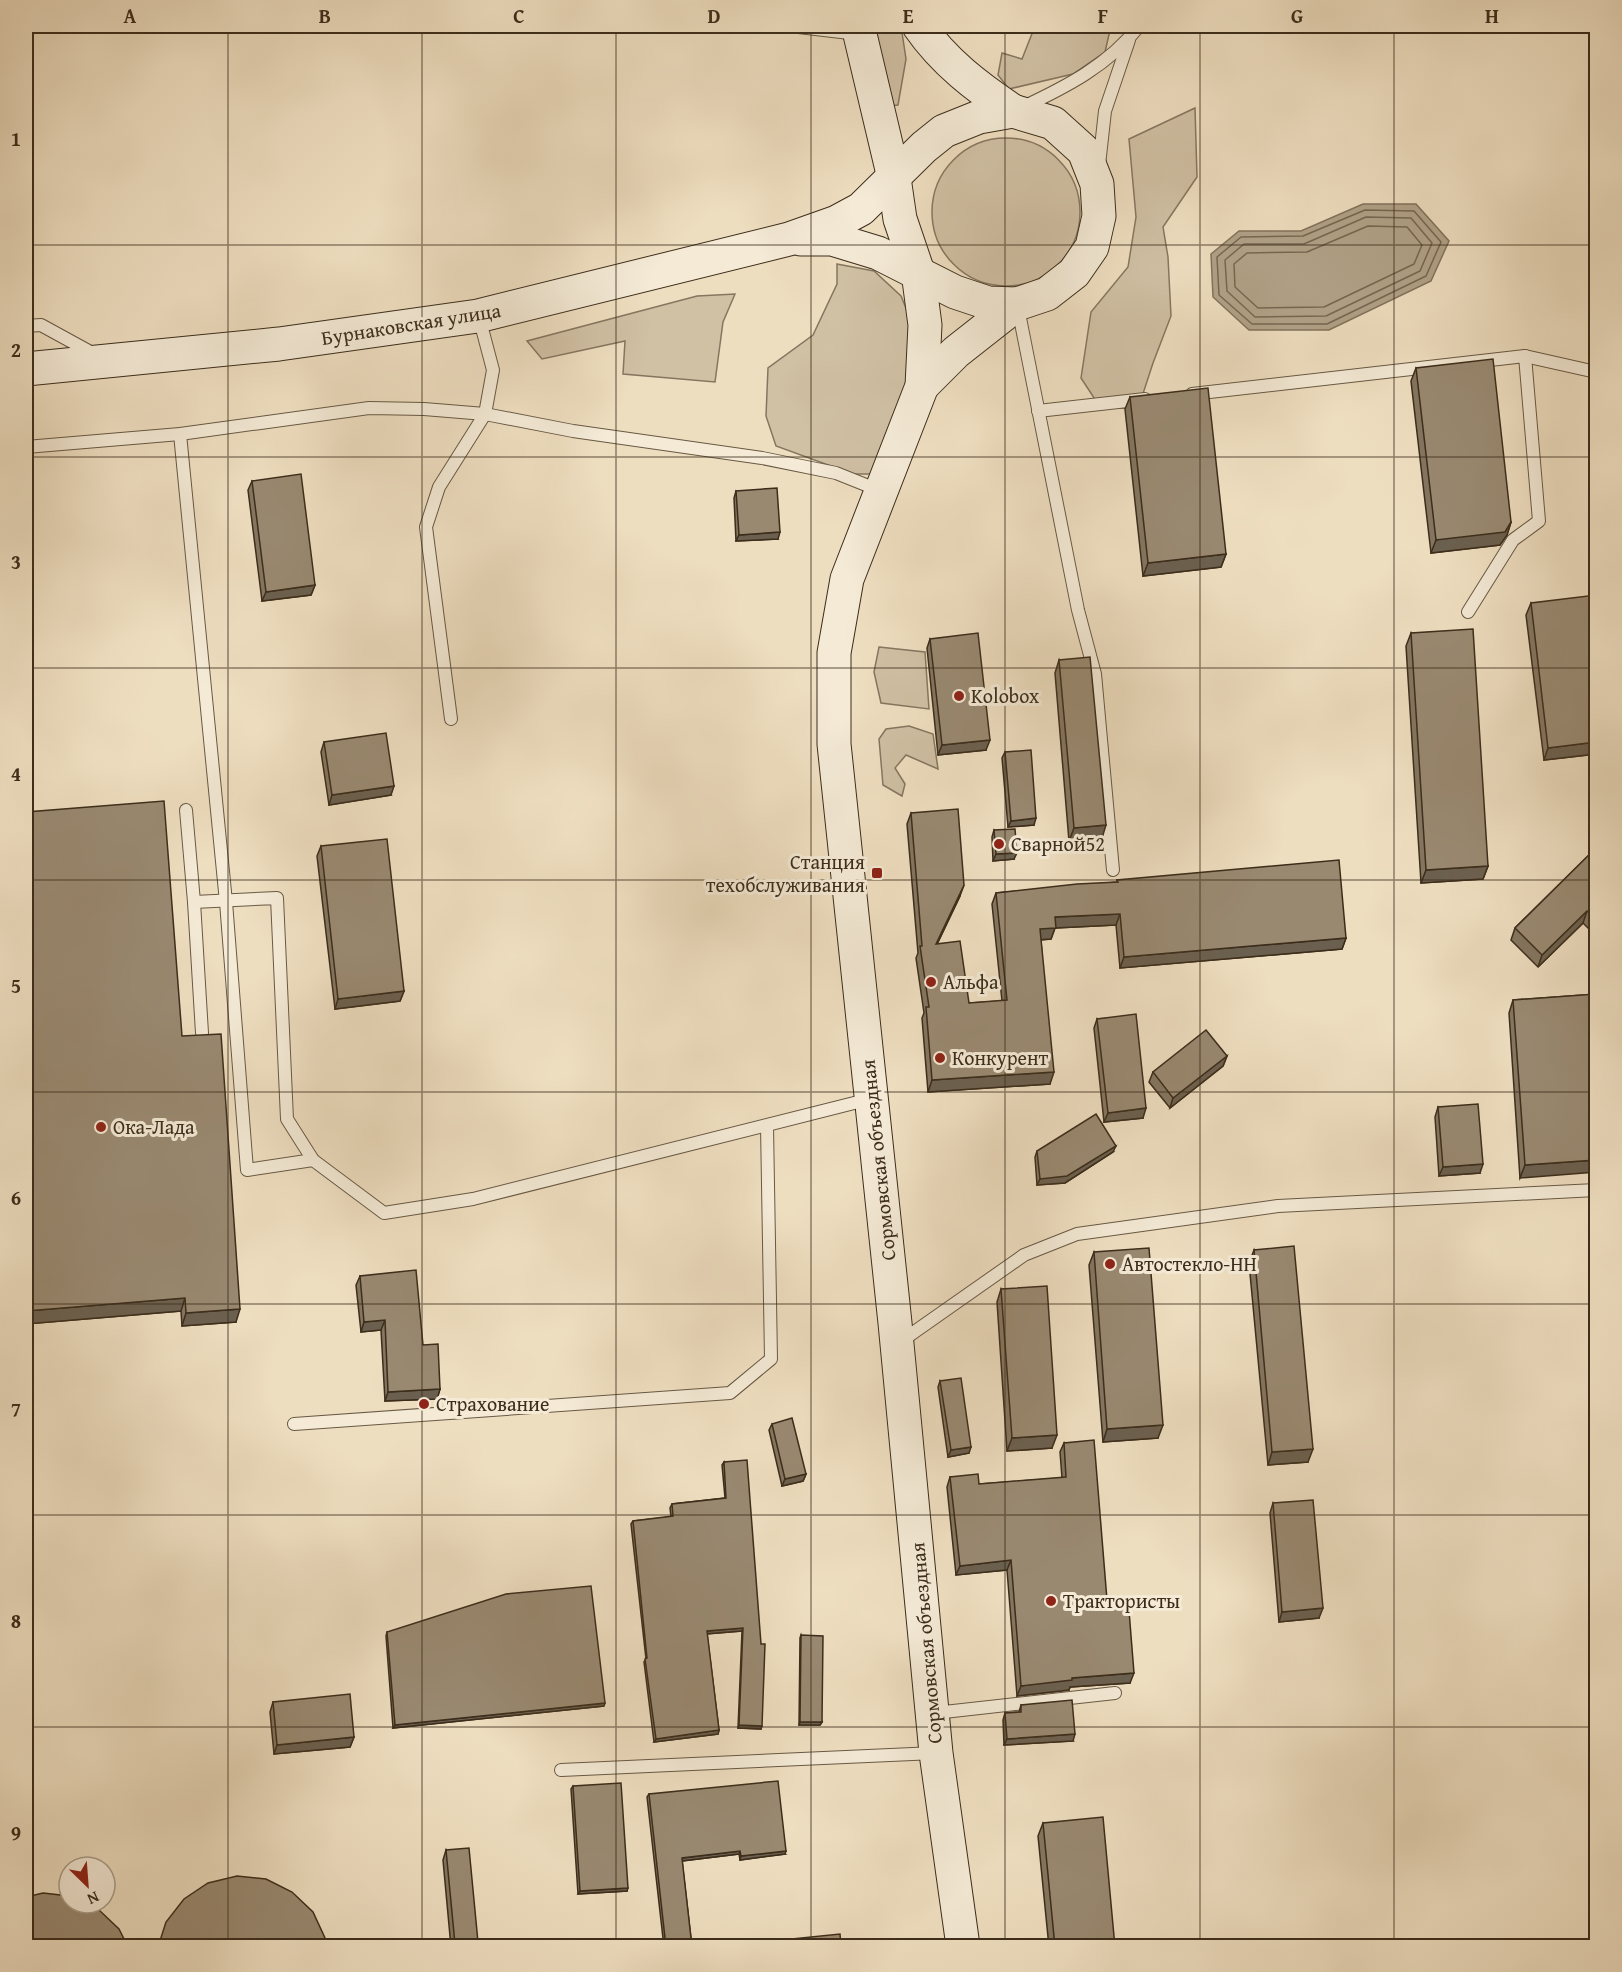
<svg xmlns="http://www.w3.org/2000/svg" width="1622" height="1972" font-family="'Gentium Book Plus',serif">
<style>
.green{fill:#d0c0a4;stroke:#867660;stroke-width:1.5}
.water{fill:#b1a288;stroke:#82735c;stroke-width:1.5}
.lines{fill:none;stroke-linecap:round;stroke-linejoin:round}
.shore{stroke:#766852;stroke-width:1.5}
.lane-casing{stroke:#685944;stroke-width:14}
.secondary-casing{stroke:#3c2d1b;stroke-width:35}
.lane{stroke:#f4ead6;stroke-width:12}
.secondary{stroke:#f4ead6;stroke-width:33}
.wall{fill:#847661;stroke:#3c2d1b;stroke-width:1.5}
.shaded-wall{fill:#6b604f;stroke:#3c2d1b;stroke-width:1.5}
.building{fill:#998971;stroke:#3c2d1b;stroke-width:1.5}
.grid{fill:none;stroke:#3c2d1b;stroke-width:1.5;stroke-opacity:0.55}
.poi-dot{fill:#8f2418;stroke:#f4ead6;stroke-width:2}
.labels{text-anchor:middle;stroke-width:6;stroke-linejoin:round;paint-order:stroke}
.street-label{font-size:20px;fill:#3c2d1b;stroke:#f4ead6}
.poi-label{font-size:20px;fill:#3c2d1b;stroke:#f4ead6;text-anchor:start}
.neatline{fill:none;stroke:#3c2d1b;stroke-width:2}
.grid-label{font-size:20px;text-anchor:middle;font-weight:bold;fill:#3c2d1b}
</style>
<rect width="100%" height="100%" fill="#eedec0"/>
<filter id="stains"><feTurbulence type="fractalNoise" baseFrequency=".00333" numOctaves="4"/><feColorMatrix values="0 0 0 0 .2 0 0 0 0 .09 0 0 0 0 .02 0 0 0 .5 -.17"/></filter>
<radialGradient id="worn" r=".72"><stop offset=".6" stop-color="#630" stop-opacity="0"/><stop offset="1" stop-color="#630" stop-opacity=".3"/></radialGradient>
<!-- green -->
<g class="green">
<polygon points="875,26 901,26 906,59 898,105 890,106"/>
<polygon points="1035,26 1111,26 1105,52 1073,74 1009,89 998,75 1002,53 1022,59"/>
<polygon points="1195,108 1197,177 1163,227 1168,257 1171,316 1153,363 1138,409 1100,407 1081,378 1091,312 1128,267 1136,217 1129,139"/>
<circle cx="1006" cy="212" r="74"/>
<polygon points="837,264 874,271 901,296 917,335 914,385 883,474 853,474 776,446 766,416 768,368 813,335 837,284"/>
<polygon points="735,294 723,322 715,382 623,374 625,341 542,359 527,341 697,296"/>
<polygon points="879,647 925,652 929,709 881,703 874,672"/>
<polygon points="909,726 933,734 938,769 906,755 895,768 905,784 902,796 883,785 879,739 886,729"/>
</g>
<!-- water -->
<polygon class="water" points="1363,204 1416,204 1449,241 1431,281 1329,330 1249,330 1213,297 1211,254 1239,231 1301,231"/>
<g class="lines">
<!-- shore -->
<g class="shore">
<polygon points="1365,210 1414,211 1441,242 1426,276 1327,324 1252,324 1219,295 1217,257 1241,237 1303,236"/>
<polygon points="1366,217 1411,218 1432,243 1420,271 1326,316 1255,317 1227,291 1225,260 1244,244 1304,244"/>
<polygon points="1368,226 1407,227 1422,245 1414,264 1324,307 1258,308 1235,287 1234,264 1247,253 1307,252"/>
</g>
<!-- lane casing -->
<g class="lane-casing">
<g id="lane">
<polyline points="790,26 858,34"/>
<path d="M1021 108C1066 87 1109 65 1139 26"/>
<polyline points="1099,165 1105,111 1129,40"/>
<polyline points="1018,308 1078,610 1095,674 1113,870"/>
<polyline points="26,326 41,325 94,354"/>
<polyline points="1525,356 1596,372"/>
<polyline points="1192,394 1525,356 1539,521 1513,540 1468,612"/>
<polyline points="1038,411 1145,399"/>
<polyline points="180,434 226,902 247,1170 313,1160"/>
<polyline points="26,447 180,434 369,408 424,409 485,414 573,431 762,458 836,473 881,491"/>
<polyline points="451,719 426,527 439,487 485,414 493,370 479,317"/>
<polyline points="186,810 194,902"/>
<polyline points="202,1033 194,902 277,898 287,1119 313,1160 384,1213 473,1199 870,1099"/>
<polyline points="900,1342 1024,1255 1077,1234 1278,1206 1596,1190"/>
<polyline points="294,1424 730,1393 771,1359 767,1126"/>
<polyline points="935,1713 1115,1693"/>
<polyline points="561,1770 935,1753"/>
</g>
</g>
<!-- secondary casing -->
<g class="secondary-casing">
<g id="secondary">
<polyline points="858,26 894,178 900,219 918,272 925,325 922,386 847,579 834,653 834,744 895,1323 936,1753 963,1946"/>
<path d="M919 26C944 62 977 87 1013 111"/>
<polyline points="801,239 832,239 878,253 955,292 988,303 1017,304"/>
<polyline points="26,369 279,344 478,316 789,239 837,222 861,209 924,147 944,131 979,117 1013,111 1053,123 1084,151 1097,184 1099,216 1092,247 1074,273 1047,294 1017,304 956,352 922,386"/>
</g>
</g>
<!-- lane -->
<use href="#lane" class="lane"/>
<!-- secondary -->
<use href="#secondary" class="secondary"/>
</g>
<!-- wall -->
<g class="wall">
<polygon points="1416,368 1511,522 1507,535 1500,545 1431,553 1411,381"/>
<polygon points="1130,397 1226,554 1221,567 1143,576 1125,409"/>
<polygon points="252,481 315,585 311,595 262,601 248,490"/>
<polygon points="736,491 778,539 736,541 734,498"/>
<polygon points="1531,603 1596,754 1544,760 1526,615"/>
<polygon points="1411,633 1488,866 1483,879 1421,883 1406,646"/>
<polygon points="930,639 986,750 938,755 927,648"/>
<polygon points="1059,660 1102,838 1069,841 1055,673"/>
<polygon points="324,742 391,795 329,805 321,752"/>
<polygon points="1005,752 1034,825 1008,827 1002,758"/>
<polygon points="26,812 182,1036 236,1322 182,1326 181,1311 26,1324"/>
<polygon points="911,813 960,896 937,944 969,1003 1002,1001 992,904 996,893 1117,882 1117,880 1346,938 1342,949 1120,968 1116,925 1055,928 1051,939 1041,940 1050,1084 928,1092 922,1018 924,1013 916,958 918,953 907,824"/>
<polygon points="994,830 1014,859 993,861 992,837"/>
<polygon points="321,846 404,991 400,1001 335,1009 317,856"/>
<polygon points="1596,848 1596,936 1583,923 1538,967 1511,940 1515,928"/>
<polygon points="1596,994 1596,1029 1592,1029 1520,1178 1509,1013 1513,1000"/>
<polygon points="1097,1019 1143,1118 1104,1122 1094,1028"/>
<polygon points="1227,1056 1223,1066 1170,1108 1149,1082 1153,1072"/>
<polygon points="1438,1107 1480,1173 1439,1176 1435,1117"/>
<polygon points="1037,1151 1113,1152 1065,1183 1037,1185 1035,1157"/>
<polygon points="1254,1250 1308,1462 1268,1465 1249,1263"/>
<polygon points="1094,1252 1158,1438 1103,1442 1089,1265"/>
<polygon points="360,1276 423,1345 440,1389 437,1399 385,1401 381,1330 361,1332 356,1285"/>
<polygon points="1001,1289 1052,1448 1007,1451 997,1302"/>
<polygon points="940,1381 969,1453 948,1457 938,1387"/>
<polygon points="772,1424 806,1474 803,1481 782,1486 769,1430"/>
<polygon points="1064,1443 1130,1683 1070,1687 1069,1690 1017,1696 1007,1570 956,1575 947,1487 950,1477 979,1484 1062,1478 1060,1452"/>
<polygon points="724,1462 761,1729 738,1728 742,1631 707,1634 719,1730 718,1734 654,1742 644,1662 646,1659 631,1524 633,1521 671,1517 670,1508 672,1504 725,1498 722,1465"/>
<polygon points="1273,1503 1319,1618 1279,1622 1270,1513"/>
<polygon points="387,1632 604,1706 393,1728 386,1636"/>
<polygon points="801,1635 822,1722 820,1725 799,1725 800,1638"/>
<polygon points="273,1702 354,1737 350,1747 274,1754 270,1712"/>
<polygon points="1021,1705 1073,1741 1004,1745 1003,1720 1005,1713 1019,1712"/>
<polygon points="573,1786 627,1891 578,1894 571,1789"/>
<polygon points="649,1794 785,1854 740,1860 739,1854 682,1861 692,1947 664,1947 647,1797"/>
<polygon points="1043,1823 1115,1947 1049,1947 1038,1836"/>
<polygon points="446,1850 478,1942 476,1947 451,1947 443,1860"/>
</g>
<!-- shaded-wall -->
<g class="shaded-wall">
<polygon points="1541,26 1567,26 1539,31"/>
<polygon points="1511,522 1507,535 1500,545 1431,553 1436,540"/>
<polygon points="780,532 778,539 736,541 739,535"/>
<polygon points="1226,554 1221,567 1143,576 1148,563"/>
<polygon points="315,585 311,595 262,601 266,592"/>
<polygon points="990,740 986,750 938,755 942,745"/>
<polygon points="1596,742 1596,754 1544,760 1548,748"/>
<polygon points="394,786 391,795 329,805 332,795"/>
<polygon points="1036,818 1034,825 1008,827 1011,821"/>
<polygon points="1106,825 1102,838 1069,841 1074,828"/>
<polygon points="1017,853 1014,859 993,861 996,854"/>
<polygon points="1488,866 1483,879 1421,883 1426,870"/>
<polygon points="964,885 960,896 932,955 936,944"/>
<polygon points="1587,911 1583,923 1538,967 1542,955"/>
<polygon points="1120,914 1116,925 1055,928 1051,939 1036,940 1040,929 1055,917"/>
<polygon points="1346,938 1342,949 1120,968 1124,957"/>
<polygon points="404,991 400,1001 335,1009 338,999"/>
<polygon points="1591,1016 1596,1016 1596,1029 1587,1029"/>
<polygon points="1227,1056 1223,1066 1170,1108 1173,1098"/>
<polygon points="1054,1072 1050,1084 928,1092 932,1080"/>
<polygon points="1146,1108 1143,1118 1104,1122 1108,1113"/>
<polygon points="1116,1146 1113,1152 1065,1183 1037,1185 1040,1179"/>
<polygon points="1596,1160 1596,1172 1520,1178 1525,1165"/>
<polygon points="1483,1164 1480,1173 1439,1176 1443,1167"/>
<polygon points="185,1298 181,1311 26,1324 26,1311"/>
<polygon points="240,1309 236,1322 182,1326 186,1313"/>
<polygon points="385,1320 381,1330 361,1332 364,1322"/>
<polygon points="440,1389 437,1399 385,1401 388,1392"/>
<polygon points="1163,1425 1158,1438 1103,1442 1107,1429"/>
<polygon points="1057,1435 1052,1448 1007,1451 1012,1438"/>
<polygon points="971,1447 969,1453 948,1457 951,1450"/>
<polygon points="1313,1449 1308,1462 1268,1465 1272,1452"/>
<polygon points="806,1474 803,1481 782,1486 785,1479"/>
<polygon points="1011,1560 1007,1570 956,1575 960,1566"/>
<polygon points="1323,1608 1319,1618 1279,1622 1282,1612"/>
<polygon points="743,1628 742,1631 705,1634 707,1631"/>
<polygon points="1134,1673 1130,1683 1070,1687 1069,1690 1017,1696 1021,1686 1072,1678"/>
<polygon points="605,1703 604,1706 393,1728 395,1725"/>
<polygon points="800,1722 822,1722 820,1725 799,1725"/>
<polygon points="739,1725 762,1726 761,1729 738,1728"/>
<polygon points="719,1730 718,1734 654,1742 656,1739"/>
<polygon points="1075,1734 1073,1741 1004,1745 1007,1739"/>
<polygon points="354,1737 350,1747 274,1754 277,1745"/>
<polygon points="740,1851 739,1854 681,1861 682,1858"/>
<polygon points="786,1851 785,1854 740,1860 741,1856"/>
<polygon points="628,1888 627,1891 578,1894 580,1891"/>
<polygon points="478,1942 476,1947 454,1947 455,1944"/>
</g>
<!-- building -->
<g class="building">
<polygon points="1493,359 1511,522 1505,532 1436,540 1416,368"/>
<polygon points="1208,388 1226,554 1148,563 1130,397"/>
<polygon points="301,474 315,585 266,592 252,481"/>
<polygon points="777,488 780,532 739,535 736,491"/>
<polygon points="1596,595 1596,742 1548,748 1531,603"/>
<polygon points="1473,629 1488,866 1426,870 1411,633"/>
<polygon points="978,633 990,740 942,745 930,639"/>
<polygon points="1090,657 1106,825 1074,828 1059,660"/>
<polygon points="386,733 394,786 332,795 324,742"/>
<polygon points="1031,750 1036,818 1011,821 1005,752"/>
<polygon points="164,801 182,1036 221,1034 240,1309 186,1313 185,1298 26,1311 26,812"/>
<polygon points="958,809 964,885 936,944 960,941 969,1003 1007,1000 996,893 1077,884 1118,882 1117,880 1339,860 1346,938 1124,957 1120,914 1055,917 1056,928 1040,929 1054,1072 932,1080 926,1007 929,1007 920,946 922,946 911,813"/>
<polygon points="1015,829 1017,853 996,854 994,830"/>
<polygon points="387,839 404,991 338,999 321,846"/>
<polygon points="1596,848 1596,919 1587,911 1542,955 1515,928"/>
<polygon points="1596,994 1596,1016 1591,1016 1596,1091 1596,1160 1525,1165 1513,1000"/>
<polygon points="1136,1014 1146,1108 1108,1113 1097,1019"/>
<polygon points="1206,1030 1227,1056 1173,1098 1153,1072"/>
<polygon points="1478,1104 1483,1164 1443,1167 1438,1107"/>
<polygon points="1096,1114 1116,1146 1067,1176 1040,1179 1037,1151"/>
<polygon points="1294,1246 1313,1449 1272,1452 1254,1250"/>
<polygon points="1149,1248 1163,1425 1107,1429 1094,1252"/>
<polygon points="416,1270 423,1345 438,1344 440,1389 388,1392 385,1320 364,1322 360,1276"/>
<polygon points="1047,1286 1057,1435 1012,1438 1001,1289"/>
<polygon points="961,1378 971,1447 951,1450 940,1381"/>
<polygon points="792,1418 806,1474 785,1479 772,1424"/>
<polygon points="1094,1440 1107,1600 1128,1598 1134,1673 1072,1678 1072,1680 1021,1686 1011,1560 960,1566 950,1477 978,1474 979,1484 1066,1477 1064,1443"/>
<polygon points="747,1460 761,1644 765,1644 762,1726 739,1725 743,1628 707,1631 719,1730 656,1739 645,1659 647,1658 633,1521 673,1516 672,1504 726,1498 724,1462"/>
<polygon points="1313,1500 1323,1608 1282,1612 1273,1503"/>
<polygon points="591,1586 605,1703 395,1725 387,1632 506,1594"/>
<polygon points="801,1635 823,1636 822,1722 800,1722"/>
<polygon points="350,1694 354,1737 277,1745 273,1702"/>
<polygon points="1072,1700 1075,1734 1007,1739 1005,1713 1021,1712 1021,1705"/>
<polygon points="778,1781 786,1851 741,1856 740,1851 682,1858 692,1947 666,1947 649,1794"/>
<polygon points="621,1783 628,1888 580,1891 573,1786"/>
<polygon points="1103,1817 1115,1947 1055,1947 1043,1823"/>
<polygon points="469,1848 478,1942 455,1944 446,1850"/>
<polygon points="237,1876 266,1879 292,1892 313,1912 325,1938 326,1947 158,1947 166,1922 184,1899 208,1883"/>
<polygon points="43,1893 69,1896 69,1903 87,1903 98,1909 119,1929 128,1947 26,1947 26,1897"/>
<polygon points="840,1934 841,1947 742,1947 742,1944"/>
</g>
<!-- grid -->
<path class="grid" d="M228 26V1946M422 26V1946M616 26V1946M811 26V1946M1005 26V1946M1200 26V1946M1394 26V1946M26 245H1596M26 457H1596M26 668H1596M26 880H1596M26 1092H1596M26 1304H1596M26 1515H1596M26 1727H1596"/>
<!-- markers -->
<g class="poi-dot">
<circle cx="959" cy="696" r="6"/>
<circle cx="999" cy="844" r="6"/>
<rect x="871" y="867" width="12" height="12" rx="3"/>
<circle cx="931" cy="982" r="6"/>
<circle cx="940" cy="1058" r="6"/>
<circle cx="101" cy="1127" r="6"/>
<circle cx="1110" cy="1264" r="6"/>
<circle cx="424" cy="1404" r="6"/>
<circle cx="1051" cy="1601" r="6"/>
</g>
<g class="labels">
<!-- street labels -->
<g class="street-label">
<text transform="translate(411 324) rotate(-9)" y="7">Бурнаковская улица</text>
<text transform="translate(878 1160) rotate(-96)" y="7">Сормовская объездная</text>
<text transform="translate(926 1643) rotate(-95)" y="7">Сормовская объездная</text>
</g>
<!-- poi labels -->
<g class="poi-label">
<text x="971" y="703">Kolobox</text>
<text x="1011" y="851">Сварной52</text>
<text x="865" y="869" text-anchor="end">Станция<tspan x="865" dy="23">техобслуживания</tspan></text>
<text x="943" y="989">Альфа</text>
<text x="952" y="1065">Конкурент</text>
<text x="113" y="1134">Ока-Лада</text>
<text x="1122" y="1271">Автостекло-НН</text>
<text x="436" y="1411">Страхование</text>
<text x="1063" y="1608">Трактористы</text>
</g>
</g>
<!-- margin -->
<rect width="1622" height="1972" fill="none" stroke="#eedec0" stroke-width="66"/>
<!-- north arrow -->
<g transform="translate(87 1885) rotate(155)"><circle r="28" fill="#f4ead6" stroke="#aa9e8b" stroke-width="1.5"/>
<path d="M0-4.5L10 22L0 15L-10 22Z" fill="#8f2418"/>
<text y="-9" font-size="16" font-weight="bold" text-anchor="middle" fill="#3c2d1b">N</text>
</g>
<rect x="33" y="33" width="1556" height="1906" class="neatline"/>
<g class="grid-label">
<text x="130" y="23">A</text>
<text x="325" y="23">B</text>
<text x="519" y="23">C</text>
<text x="714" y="23">D</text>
<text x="908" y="23">E</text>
<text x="1103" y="23">F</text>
<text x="1297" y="23">G</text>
<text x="1492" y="23">H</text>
<text x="16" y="146">1</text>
<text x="16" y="357">2</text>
<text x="16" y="569">3</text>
<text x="16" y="781">4</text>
<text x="16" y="993">5</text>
<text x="16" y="1205">6</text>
<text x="16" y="1416">7</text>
<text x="16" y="1628">8</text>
<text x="16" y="1840">9</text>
</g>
<rect width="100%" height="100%" filter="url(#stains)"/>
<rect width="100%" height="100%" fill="url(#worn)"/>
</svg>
